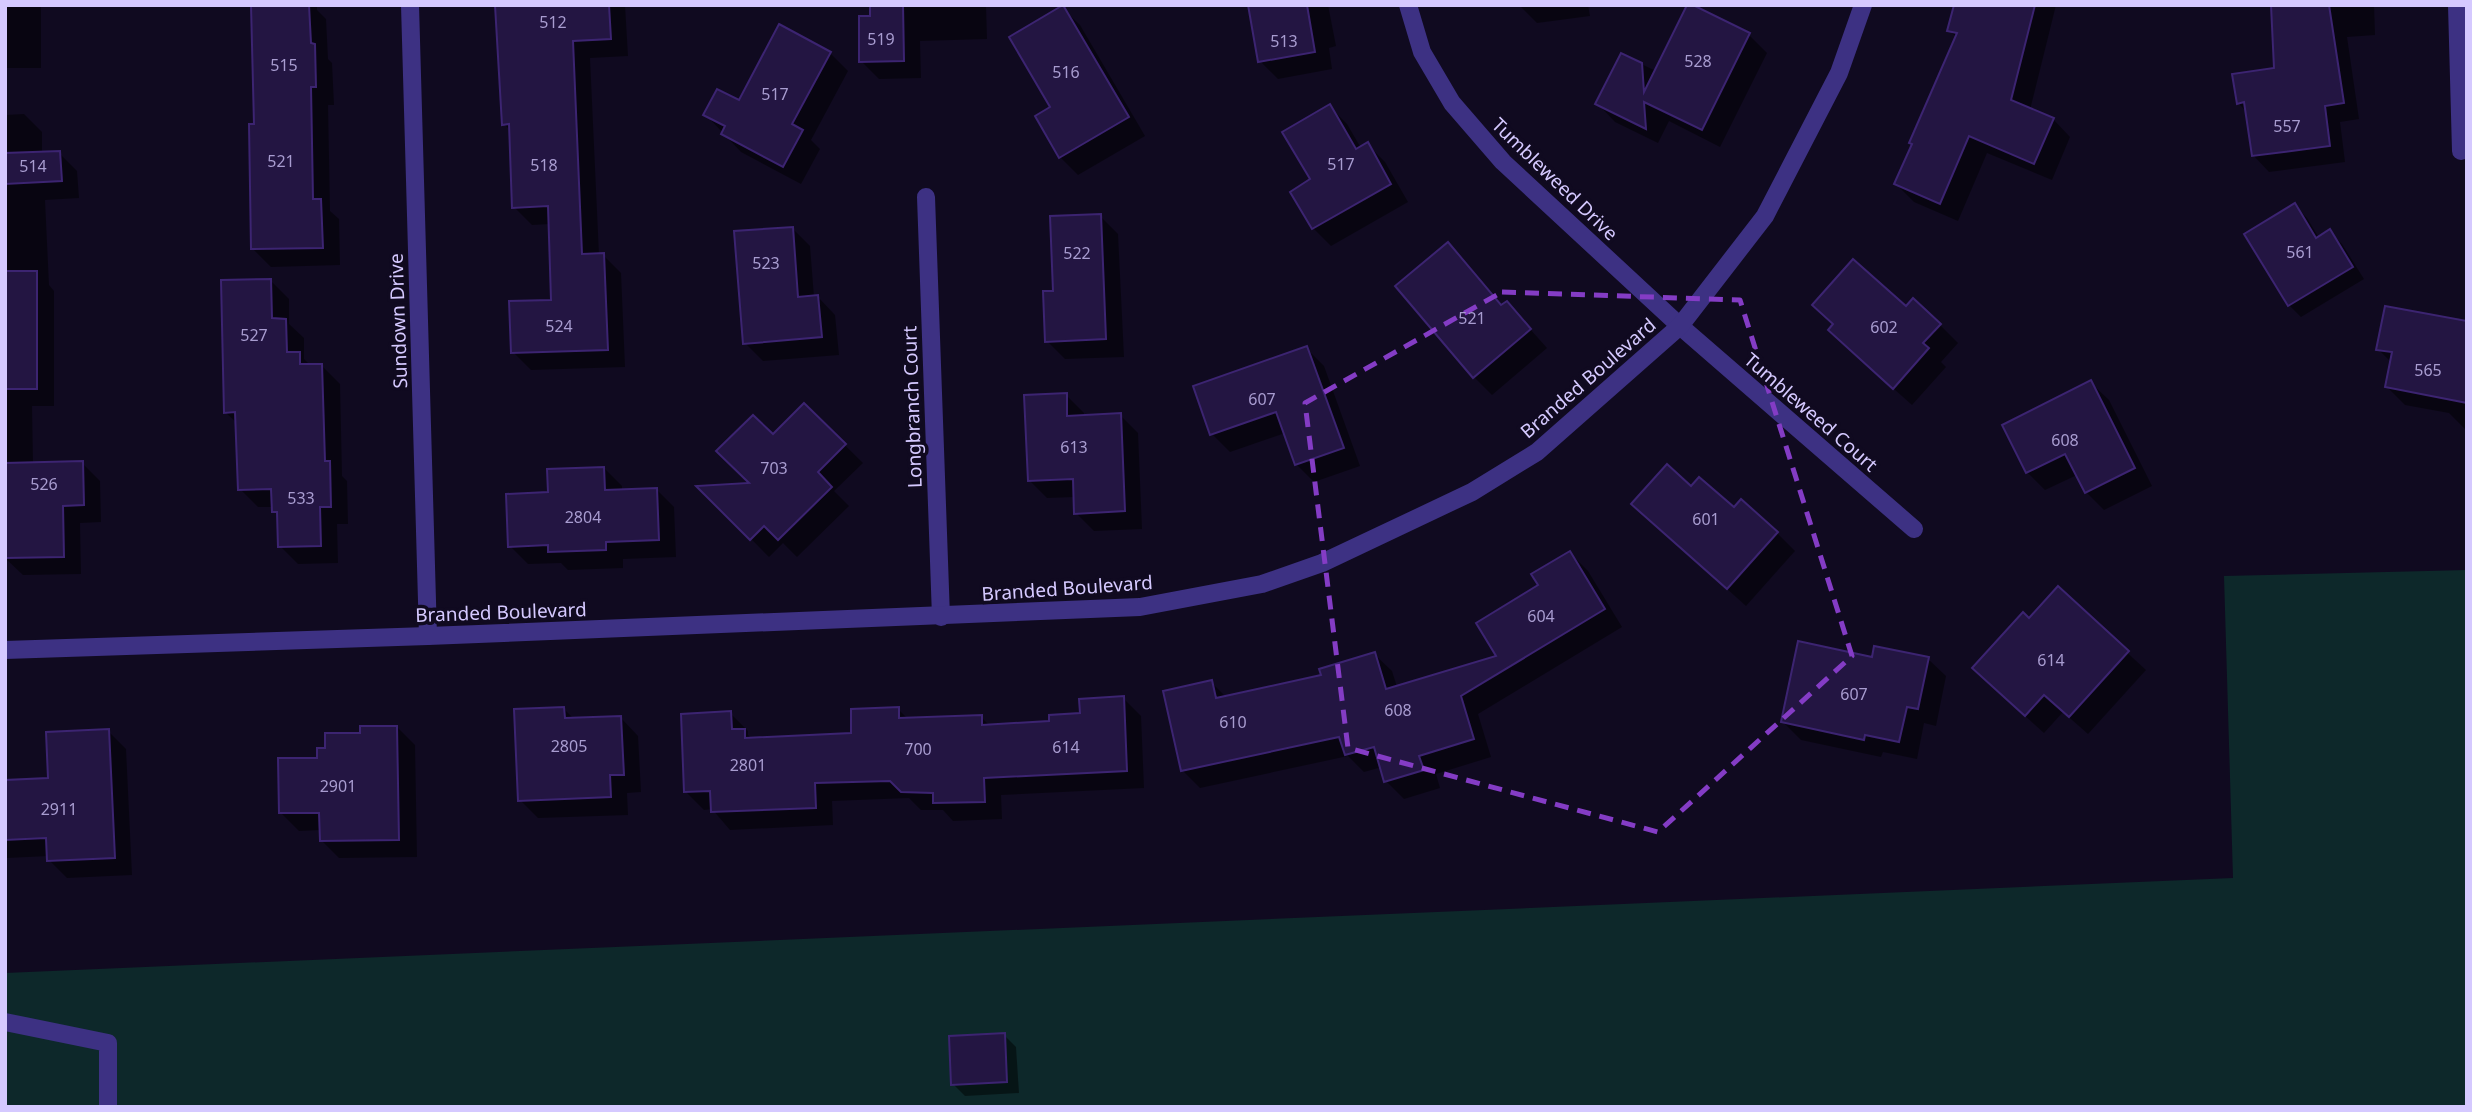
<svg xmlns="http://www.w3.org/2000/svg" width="2472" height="1112" font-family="'Noto Sans',sans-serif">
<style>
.green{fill:#0d282a}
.shadow{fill:#0007}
.building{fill:#231542;stroke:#3c2471;stroke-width:2}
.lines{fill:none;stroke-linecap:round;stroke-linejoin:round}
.minor{stroke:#3d3183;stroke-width:18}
.marked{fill:none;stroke:#843cc5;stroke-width:5;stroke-dasharray:14 9;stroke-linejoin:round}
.labels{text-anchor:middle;stroke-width:7;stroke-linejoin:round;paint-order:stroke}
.number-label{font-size:16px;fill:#a89cd0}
.street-label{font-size:19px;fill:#d5c9ff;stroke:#100a20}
</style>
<rect width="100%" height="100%" fill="#100a20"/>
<!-- green -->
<polygon class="green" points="2467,570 2467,1107 5,1107 5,973 2233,878 2224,576"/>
<!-- shadow -->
<g class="shadow">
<rect x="5" y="5" width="36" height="63"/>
<polygon points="252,5 317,5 317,10 326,19 328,59 332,63 334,105 328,105 330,211 339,219 340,265 271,267 253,249 256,125"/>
<polygon points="497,5 625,5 628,56 590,58 599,255 603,255 621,273 625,367 531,370 513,352 553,301 550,224 532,225 514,207 511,131 504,124"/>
<polygon points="872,5 986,5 987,39 920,41 921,78 879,79 861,61 872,18"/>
<polygon points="1250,5 1328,5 1336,46 1329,48 1332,69 1278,79 1260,61"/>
<polygon points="1519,5 1588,5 1590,16 1537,23"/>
<polygon points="1956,5 2056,5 2030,110 2053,119 2070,137 2052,180 1987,153 1958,221 1914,202 1896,184 1957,38 1949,30"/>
<polygon points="2273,5 2374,5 2375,35 2347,37 2359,119 2340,122 2345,162 2269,172 2253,155 2247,112 2238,103 2276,70"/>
<polygon points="1062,8 1080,25 1145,136 1078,175 1060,157 1052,108"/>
<polygon points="1749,35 1767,53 1720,147 1669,121 1658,143 1615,122 1598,104 1622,55 1656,71"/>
<polygon points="830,53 848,71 811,140 820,149 801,184 741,152 706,115 739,102"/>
<polygon points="1329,106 1347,124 1361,148 1367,144 1385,162 1408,202 1331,246 1313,228 1292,192 1312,180"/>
<polygon points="24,114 42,132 42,153 59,153 77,171 79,198 45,200 49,285 54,291 54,406 32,406 33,464 82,463 100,481 101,522 80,523 81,574 23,575 5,558 5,115"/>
<polygon points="2295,206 2307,218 2319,238 2330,232 2342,244 2364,279 2301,317 2289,305"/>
<polygon points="1100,216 1118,234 1124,357 1065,359 1047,341 1055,292"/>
<polygon points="792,228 810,246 814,297 818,297 835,315 839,355 763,361 745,343"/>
<polygon points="1448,244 1503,306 1507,303 1547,348 1492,395 1474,377"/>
<polygon points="271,281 289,299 289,324 304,338 304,359 311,366 322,366 340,384 342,476 347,481 348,524 337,524 338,563 298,564 280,546 278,516 274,511 274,507 258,507 240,489 238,424 225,412"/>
<polygon points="2467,323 2467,431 2449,413 2405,405 2387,387 2391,362 2378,349"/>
<polygon points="1940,325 1958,343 1941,362 1946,367 1912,405 1848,348"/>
<polygon points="1306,348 1324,366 1360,466 1314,482 1296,464 1285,433 1230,452 1212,434 1195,388"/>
<polygon points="2091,383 2109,400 2152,486 2104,510 2086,492 2077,475 2045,490 2027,472"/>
<polygon points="1066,395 1084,413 1084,417 1120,415 1138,433 1142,529 1094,531 1076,513 1075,497 1047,498 1029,480"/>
<polygon points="804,405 863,463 834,491 849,506 797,557 783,543 769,557 700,487 753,485 773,437"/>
<polygon points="604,468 622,486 622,491 656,489 674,507 676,557 623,559 623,568 568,570 561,563 528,564 510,546 550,494"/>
<polygon points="1691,488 1777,533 1795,551 1746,606 1633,504"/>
<polygon points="1570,553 1588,571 1622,627 1478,714 1491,757 1436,774 1440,788 1404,799 1386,781 1382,767 1364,772 1348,756 1200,788 1182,770 1211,682 1226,697 1323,677 1374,654 1392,671 1397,687 1498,657 1541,586"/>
<polygon points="2058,589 2146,670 2088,734 2063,712 2044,733 1992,686 2029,620"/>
<polygon points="1873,659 1928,659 1946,676 1936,726 1924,723 1917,759 1883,752 1881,757 1801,740 1783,722"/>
<polygon points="1123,698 1141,716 1144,788 1001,795 1002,819 953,821 943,810 921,810 909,798 832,801 833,825 730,830 712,809 704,810 686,792 730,713 748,731 748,735 753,740 853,735 898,709 909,720 981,717 990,726 1051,723 1082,715"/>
<polygon points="564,709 574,719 621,718 638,736 641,792 627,793 628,815 538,818 520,800"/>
<polygon points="397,727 415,745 417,857 339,858 321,840 321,830 299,831 281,813 326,750 362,734"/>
<polygon points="108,731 126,749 132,875 67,878 49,860 49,856 7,858 5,781 49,779"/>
<polygon points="1004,1035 1016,1047 1019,1093 965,1096 953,1084"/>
</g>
<!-- building -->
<g class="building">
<polygon points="251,5 309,5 311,43 315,44 316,87 311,87 313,199 321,199 323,248 251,249 249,124 254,124"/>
<polygon points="495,5 609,5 611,39 573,41 582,254 604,253 608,350 511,353 509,301 551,300 548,206 512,208 509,124 502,125"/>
<polygon points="870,5 903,5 904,61 859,62 859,16 870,16"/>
<polygon points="1063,5 1129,117 1059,158 1035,116 1050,107 1009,37"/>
<polygon points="1248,5 1307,5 1315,52 1258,62"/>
<polygon points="1687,5 1693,5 1750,33 1702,130 1644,102 1646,129 1595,104 1621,53 1642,63 1644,92"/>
<polygon points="1954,5 2035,5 2011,100 2054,118 2034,164 1969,136 1940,204 1894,184 1912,144 1909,143 1957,33 1947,31"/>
<polygon points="2271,5 2329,5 2344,103 2325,106 2330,146 2252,156 2244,102 2237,104 2232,74 2274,68"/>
<polygon points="779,24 831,52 792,124 803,130 783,167 721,134 725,126 703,115 717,89 739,100"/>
<polygon points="1330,104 1356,149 1368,142 1391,184 1312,229 1290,192 1310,179 1282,132"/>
<polygon points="60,151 62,181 5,184 5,153"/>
<polygon points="2295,203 2316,238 2330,229 2353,267 2288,306 2244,234"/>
<polygon points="1101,214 1106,339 1045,342 1043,291 1053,291 1050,216"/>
<polygon points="793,227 798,297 818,295 822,337 743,344 734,231"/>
<polygon points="1448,242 1501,305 1507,301 1531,329 1473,378 1395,286"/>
<polygon points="1853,259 1906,306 1913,298 1941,324 1923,343 1929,348 1893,389 1828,330 1833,324 1812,305"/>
<rect x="5" y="271" width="32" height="118"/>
<polygon points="271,279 272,318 286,319 287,352 300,352 300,364 322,364 325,461 330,461 331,507 320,507 321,546 278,547 277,512 272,512 271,489 238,490 235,412 224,413 221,280"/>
<polygon points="2385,306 2467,321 2467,403 2385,387 2392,352 2376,350"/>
<polygon points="1307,346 1344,448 1295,465 1276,412 1210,435 1193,386"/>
<polygon points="2091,380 2135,468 2085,493 2065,454 2026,473 2002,425"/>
<polygon points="1067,393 1067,416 1121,413 1125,511 1074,514 1073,479 1028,481 1024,395"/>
<polygon points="804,403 846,444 818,472 832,487 778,540 764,526 750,540 696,486 749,483 716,451 753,415 773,434"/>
<polygon points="83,461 84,505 63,506 64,557 5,558 5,463"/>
<polygon points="1667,464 1691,486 1699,477 1734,507 1741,499 1778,532 1727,589 1631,504"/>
<polygon points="604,467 605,490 657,488 659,540 606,542 606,550 548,552 548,545 508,547 506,494 548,492 547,469"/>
<polygon points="1570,551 1605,609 1461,696 1474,739 1419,756 1424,770 1384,782 1374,747 1345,755 1339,737 1181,771 1163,691 1212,680 1216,698 1321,675 1319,669 1375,652 1386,689 1496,656 1476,623 1538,585 1531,574"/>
<polygon points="2058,586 2129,651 2069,717 2044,695 2025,716 1972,668 2023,612 2029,618"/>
<polygon points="1798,641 1872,657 1874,646 1929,657 1918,709 1907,707 1899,742 1865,735 1864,740 1781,722"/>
<polygon points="1124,696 1127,771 984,778 985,802 933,803 933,793 901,792 890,781 815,783 816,808 711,812 710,791 684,792 681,714 731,711 732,729 745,729 745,738 851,733 851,709 899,707 899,718 982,715 982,725 1049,721 1049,715 1080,713 1079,699"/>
<polygon points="564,707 565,718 621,716 624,775 610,775 611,797 518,801 514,709"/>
<polygon points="360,726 397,726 399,840 320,841 319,813 279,813 278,758 317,758 317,748 325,748 325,733 360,733"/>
<polygon points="109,729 115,858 47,861 46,838 5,840 5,780 48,778 46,732"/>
<polygon points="1005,1033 1007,1082 951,1085 949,1036"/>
</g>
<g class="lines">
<!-- minor -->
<g class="minor">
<polyline points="410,5 428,636"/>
<polyline points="1408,5 1422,52 1452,103 1503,162 1680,326 1914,529"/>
<polyline points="2457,5 2461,151"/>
<polyline points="926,197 941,617"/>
<polyline points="5,650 428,636 1140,607 1262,584 1322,563 1472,492 1537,452 1680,326 1765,216 1839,73 1863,5"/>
<polyline points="5,1022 108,1043 108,1107"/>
</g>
</g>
<!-- marked area -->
<path class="marked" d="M1502 292 1740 300 1852 656 1658 832 1348 748 1305 403Z"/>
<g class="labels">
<!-- number labels -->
<g class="number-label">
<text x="553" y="28">512</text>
<text x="881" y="45">519</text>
<text x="1284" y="47">513</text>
<text x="1698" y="67">528</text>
<text x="284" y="71">515</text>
<text x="1066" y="78">516</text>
<text x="775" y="100">517</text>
<text x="2287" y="132">557</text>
<text x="281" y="167">521</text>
<text x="1341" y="170">517</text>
<text x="544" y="171">518</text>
<text x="33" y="172">514</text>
<text x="2300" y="258">561</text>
<text x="1077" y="259">522</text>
<text x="766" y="269">523</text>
<text x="1472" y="324">521</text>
<text x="559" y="332">524</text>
<text x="1884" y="333">602</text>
<text x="254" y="341">527</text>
<text x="2428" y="376">565</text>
<text x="1262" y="405">607</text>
<text x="2065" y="446">608</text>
<text x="1074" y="453">613</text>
<text x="774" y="474">703</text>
<text x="44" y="490">526</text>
<text x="301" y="504">533</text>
<text x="583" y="523">2804</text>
<text x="1706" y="525">601</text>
<text x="1541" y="622">604</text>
<text x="2051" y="666">614</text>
<text x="1854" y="700">607</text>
<text x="1398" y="716">608</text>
<text x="1233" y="728">610</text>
<text x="569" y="752">2805</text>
<text x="1066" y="753">614</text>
<text x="918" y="755">700</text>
<text x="748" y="771">2801</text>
<text x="338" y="792">2901</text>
<text x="59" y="815">2911</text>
</g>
<!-- street labels -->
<g class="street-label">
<text transform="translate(1555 179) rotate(44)" y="7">Tumbleweed Drive</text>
<text transform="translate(398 321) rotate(-92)" y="7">Sundown Drive</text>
<text transform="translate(1588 378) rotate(-41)" y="7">Branded Boulevard</text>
<text transform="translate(912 407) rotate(-92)" y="7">Longbranch Court</text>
<text transform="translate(1811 412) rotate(41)" y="7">Tumbleweed Court</text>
<text transform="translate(1067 588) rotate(-4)" y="7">Branded Boulevard</text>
<text transform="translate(501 612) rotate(-2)" y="7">Branded Boulevard</text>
</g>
</g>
<!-- border -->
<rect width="2472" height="1112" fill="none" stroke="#d5c9ff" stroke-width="14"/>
</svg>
